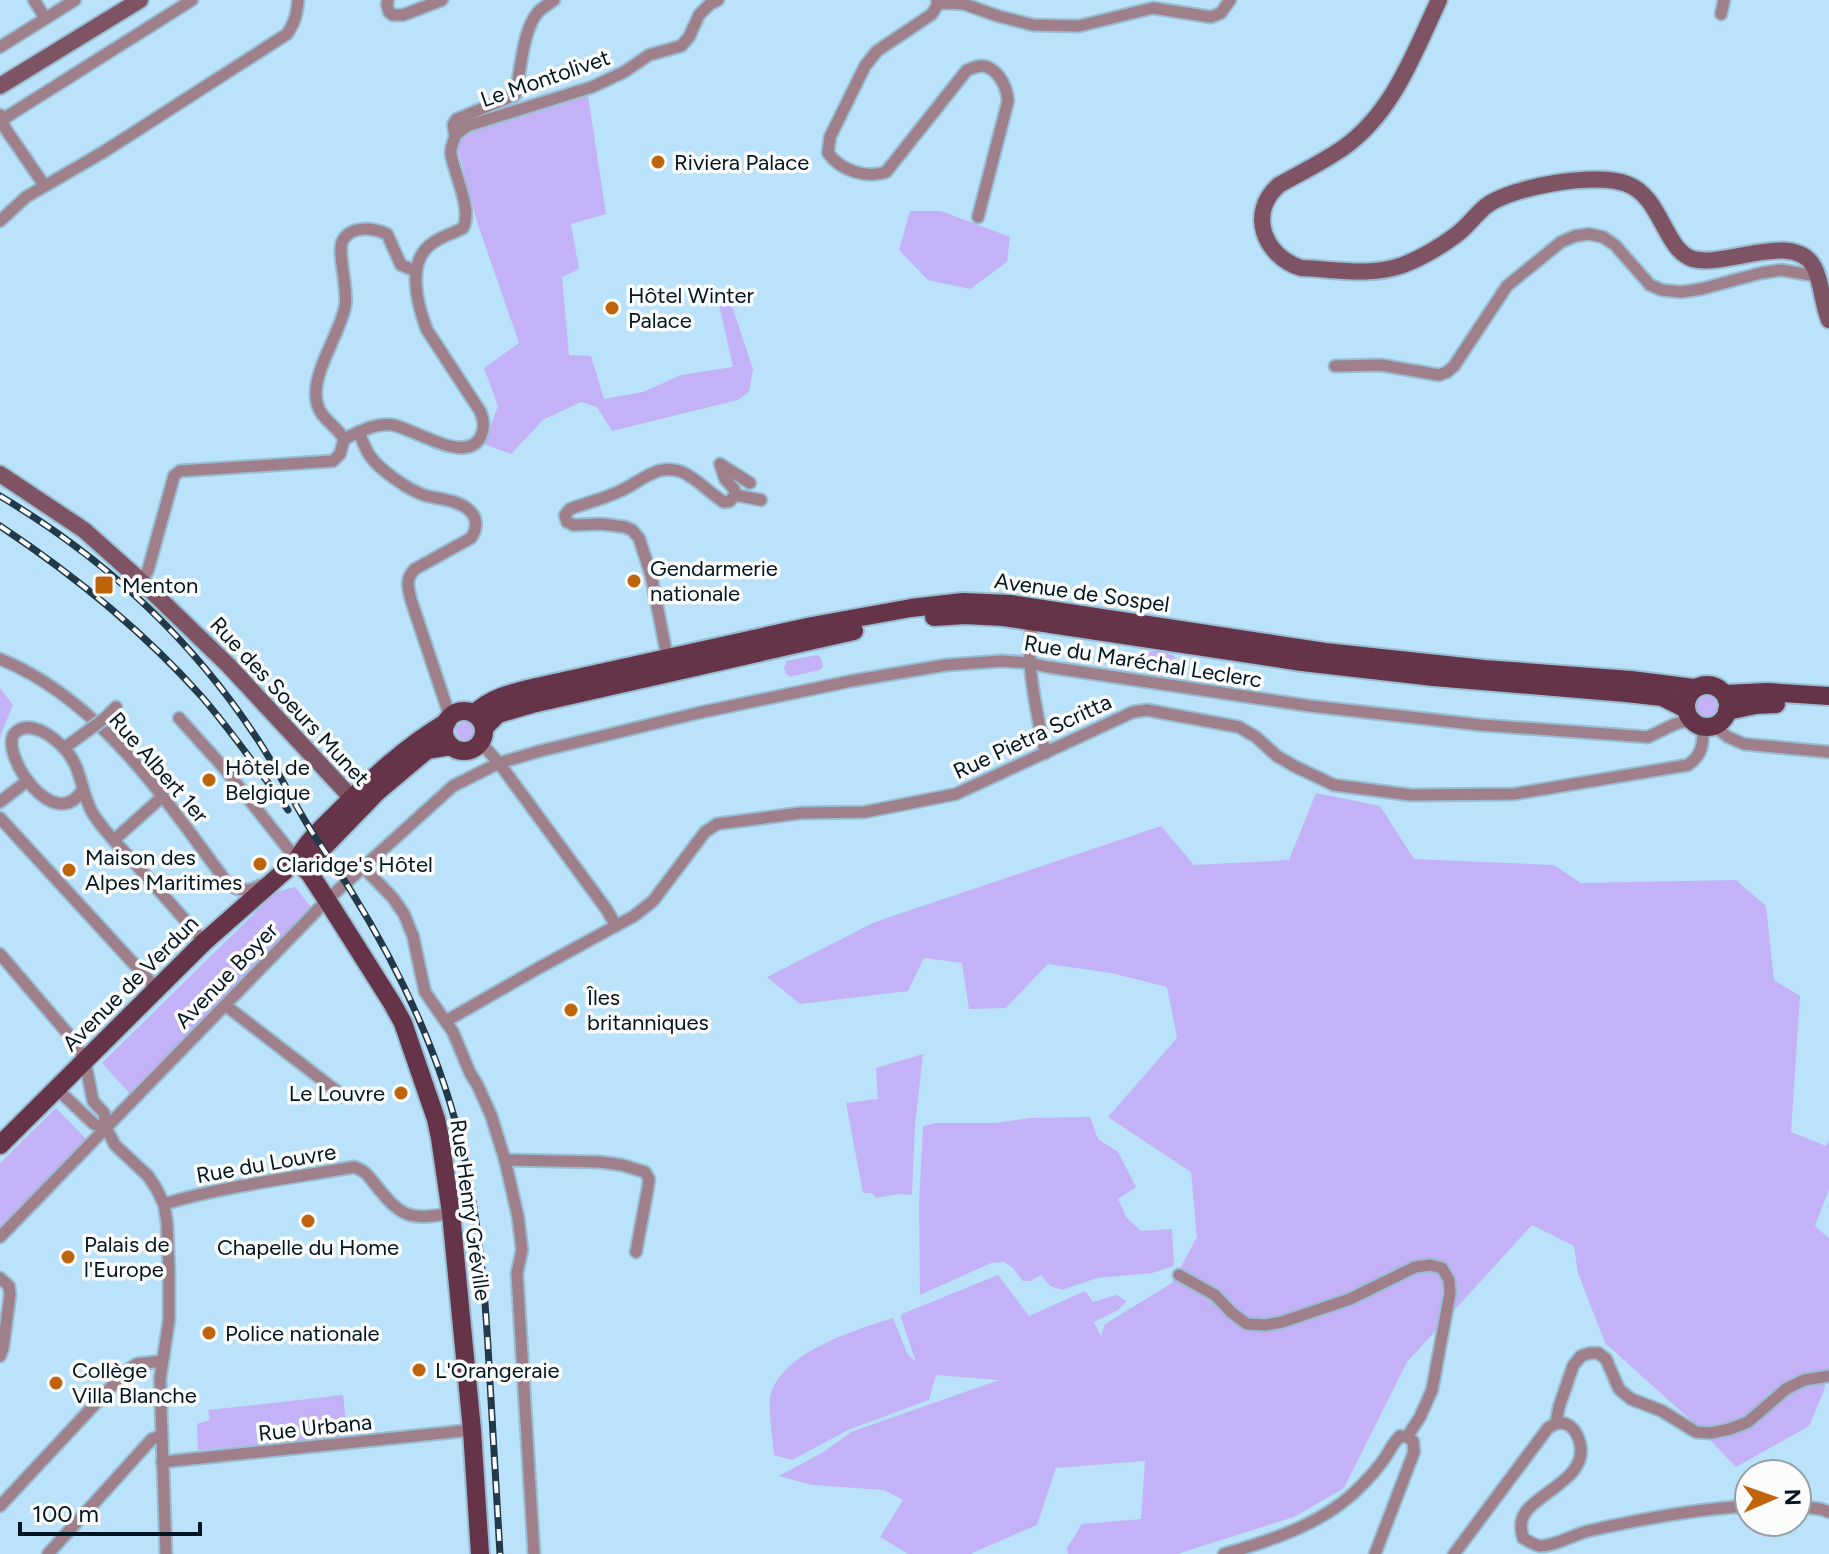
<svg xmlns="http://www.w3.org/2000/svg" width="1829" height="1554" font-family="Figtree,sans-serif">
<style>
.green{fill:#c3b2f7}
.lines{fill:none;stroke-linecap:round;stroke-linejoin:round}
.street-casing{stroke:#99bdd3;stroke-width:15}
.secondary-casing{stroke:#99bdd3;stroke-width:20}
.primary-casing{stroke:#99bdd3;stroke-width:22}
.street{stroke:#9e7f8a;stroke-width:11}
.secondary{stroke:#7e5363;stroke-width:16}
.primary{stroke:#663448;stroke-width:18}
.rail-casing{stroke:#213949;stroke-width:7}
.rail{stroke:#fcfcfc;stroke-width:4;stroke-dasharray:12;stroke-linecap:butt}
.street-bridge-casing{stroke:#99bdd3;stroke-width:15;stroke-linecap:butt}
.street-bridge{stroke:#9e7f8a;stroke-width:11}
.poi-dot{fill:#bf640b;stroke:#fcfcfc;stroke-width:3}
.labels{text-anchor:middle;stroke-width:7;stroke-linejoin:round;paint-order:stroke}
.street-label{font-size:22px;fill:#001422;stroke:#fcfcfc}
.poi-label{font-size:22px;fill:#001422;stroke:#fcfcfc;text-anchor:start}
</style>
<rect width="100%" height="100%" fill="#bae2fa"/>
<!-- green -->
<g class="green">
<polygon points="588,96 606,214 571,224 579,269 562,277 569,355 591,356 604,399 643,392 681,375 733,367 716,291 727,291 753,369 749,392 738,400 612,431 597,407 581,402 543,420 511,454 484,444 498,406 484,368 519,343 477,222 458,149 463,135"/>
<polygon points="910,211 941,211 1010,237 1007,262 970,289 928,280 899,250"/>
<path d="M1158 650 1173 655 1179 664 1178 669 1166 676C1155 675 1146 673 1139 664L1143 654Z"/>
<polygon points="817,655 821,658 823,667 820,670 789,677 788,674 786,675 784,666 786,665 786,661"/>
<polygon points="0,688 13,705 1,734 0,741"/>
<circle cx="1706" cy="705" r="12"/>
<circle cx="465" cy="731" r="9"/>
<path d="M1316 793 1380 806 1414 859 1554 865 1581 883 1736 880 1766 906 1774 980 1800 996 1791 1132 1826 1146 1829 1141V1189L1815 1226 1829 1238V1373L1823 1393 1809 1426 1736 1467 1694 1423 1605 1343 1578 1273 1574 1246 1532 1225 1407 1362 1344 1488 1294 1517 1177 1554H1068L1067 1548 1082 1524 1141 1519 1145 1461 1056 1468 1037 1525 970 1554H908L880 1537 903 1500 884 1490 812 1485 779 1476 825 1451 851 1432 999 1380 936 1375 929 1400 850 1429 792 1460 774 1455C773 1440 768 1412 770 1398 778 1353 855 1330 893 1318L907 1353 916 1362 901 1318 902 1314 998 1275 1029 1316 1085 1291 1093 1302 1116 1295 1127 1301 1118 1310 1094 1322 1101 1336 1105 1324 1172 1283 1197 1237 1191 1172 1108 1117 1177 1038 1167 987 1111 973 1048 964 1006 1008 969 1009 962 963 924 958 908 991 800 1004 767 977 875 922 1161 826 1194 865 1289 860Z"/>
<polygon points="295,887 312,908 130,1094 102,1063 276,892"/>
<polygon points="923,1054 915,1125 912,1195 899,1194 876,1198 872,1193 863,1193 846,1103 878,1099 876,1068"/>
<polygon points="56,1108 87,1140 0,1229 0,1163"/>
<polygon points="1090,1117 1098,1139 1118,1152 1136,1187 1118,1199 1126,1217 1141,1231 1172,1229 1174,1266 1152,1273 1097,1278 1062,1290 1050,1286 1041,1275 1030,1281 1023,1281 1012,1267 1004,1262 991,1263 920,1295 919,1204 923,1126 936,1123 995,1123 1031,1118"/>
<polygon points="343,1395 348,1437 198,1450 197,1424 210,1420 208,1410"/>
</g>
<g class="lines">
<!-- street casing -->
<g class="street-casing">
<g id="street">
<polyline points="34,0 45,18"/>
<polyline points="388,0 387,5 389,12 393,15 403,15 442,0"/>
<path d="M937 0 938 4 932 14 877 51 865 66 830 137 828 153C840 170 866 179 886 172L967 70C973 68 981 64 987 67 1000 72 1007 88 1008 101L978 217"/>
<polyline points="938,4 949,3 964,4 998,16 1033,25 1079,26 1153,8 1211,17 1221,13 1230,0"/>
<polyline points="1721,14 1724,0"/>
<polyline points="0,47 75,0"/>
<polyline points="0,115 5,128 44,185"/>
<polyline points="0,121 192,0"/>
<polyline points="455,135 467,126 592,87 624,72 649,55 681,46 689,37 699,15 710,4 718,0"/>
<path d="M0 221 26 197 105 151 287 34C295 22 297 14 298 0"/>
<polyline points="1335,366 1381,365 1439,375 1447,372 1454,366 1507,286 1561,242 1575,236 1589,234 1603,237 1615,245 1650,285 1662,290 1681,292 1701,289 1761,273 1781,270 1817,276"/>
<path d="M359 432C362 440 365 449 370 456 380 470 409 491 427 496 440 499 458 500 469 510 478 518 477 529 471 538L415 569C405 579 408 587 411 600L450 717"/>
<path d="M344 439C359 432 377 422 393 425 415 429 467 466 481 436 485 427 484 420 480 411L427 330C417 304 405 260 434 242 443 236 454 233 463 228 473 210 454 174 451 154 450 147 454 142 455 136 455 127 450 126 457 119L515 95C521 72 522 31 538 12 542 8 549 4 554 0"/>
<path d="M344 439C333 421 316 418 316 394 315 369 340 332 345 307 349 289 336 251 343 240 352 225 373 228 387 234L401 265 416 271"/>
<polyline points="735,495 761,500"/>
<polyline points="141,581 148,570 174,476 180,471 333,461 340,454 344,439"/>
<path d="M1033 621C1024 660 1036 702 1042 741L1046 753"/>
<path d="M0 659C100 699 166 801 228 884 240 892 248 892 261 885"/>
<path d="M668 661 651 575 639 538 632 530 625 527 602 524 574 525 567 522 565 515 570 509C586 503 603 499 618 492 640 483 657 462 682 472 698 479 709 493 724 502L730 501 735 495 734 489 725 479 720 464 750 483"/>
<polyline points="105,718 116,707"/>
<polyline points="179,718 224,768 297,860"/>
<polyline points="1714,726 1728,737 1744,744 1829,752"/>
<polyline points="481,743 499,763 607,910 616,926"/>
<polyline points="64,748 89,730"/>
<path d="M83 789C55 837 0 754 14 734 28 718 52 736 62 746 82 765 80 790 92 812 102 829 118 845 131 859 156 887 180 914 204 942"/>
<polyline points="0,802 27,781"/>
<polyline points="0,818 157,989"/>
<polyline points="114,840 163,796"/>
<polyline points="363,867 393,898 404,914 413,936 425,992 453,1032 470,1073 477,1084 491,1115 505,1160 518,1217 522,1250 517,1273 534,1554"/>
<polyline points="0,954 75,1042 85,1061 93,1101 104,1113 106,1128 115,1145 148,1176 156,1188 164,1204 167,1223 169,1272 169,1320 160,1379 166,1554"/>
<polyline points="225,1005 343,1096"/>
<path d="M446 1021 535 970 634 916 653 901 705 832 717 824 801 813 865 812 956 794 1133 712 1147 710 1239 727 1256 737 1277 756 1294 766 1334 785 1411 795 1514 794 1688 765C1703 754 1703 744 1703 727"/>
<polyline points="57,1089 94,1124 106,1128"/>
<polyline points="505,1160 600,1162 622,1165 645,1172 649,1179 648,1187 636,1252"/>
<path d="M164 1204C225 1186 291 1178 354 1167 364 1170 368 1175 374 1183 401 1217 408 1221 451 1213"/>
<polyline points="0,1237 327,900 453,786 499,763 540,751 698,713 851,681 946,665 1002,661 1030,663 1048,667 1310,706 1481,725 1648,737 1675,724 1691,720"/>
<polyline points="1179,1275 1215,1295 1232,1313 1247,1324 1265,1325 1282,1322 1350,1299 1415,1267 1430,1265 1442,1268 1449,1280 1450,1293 1432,1390 1420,1417 1407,1437"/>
<polyline points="0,1278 9,1286 10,1295 3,1348 0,1356"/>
<polyline points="1556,1423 1559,1407 1573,1366 1581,1356 1590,1353 1598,1353 1606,1359 1619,1389 1631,1399 1662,1411 1696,1432 1711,1433 1730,1429 1748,1422 1786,1389 1804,1380 1829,1376"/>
<polyline points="162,1462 472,1430"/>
<polyline points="0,1506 126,1371 137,1364 162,1361"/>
<polyline points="1797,1506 1820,1509 1829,1512"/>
<polyline points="48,1554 152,1439 161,1436"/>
<path d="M1224 1554C1273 1540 1326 1523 1362 1485 1369 1478 1376 1470 1382 1462 1389 1453 1392 1444 1400 1436L1407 1437 1413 1441 1414 1452 1375 1554"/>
<path d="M1454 1554 1548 1428C1556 1423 1563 1420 1571 1427 1576 1431 1578 1436 1580 1443 1588 1475 1545 1490 1528 1509 1520 1518 1520 1527 1523 1538 1528 1541 1534 1545 1540 1546 1555 1546 1573 1535 1588 1531 1641 1519 1695 1509 1749 1506"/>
</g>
</g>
<!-- secondary casing -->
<g class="secondary-casing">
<g id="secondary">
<path d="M1439 0C1414 53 1393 113 1343 148 1323 162 1300 173 1279 185 1247 213 1264 256 1301 268 1334 269 1370 277 1403 265 1421 258 1440 247 1456 235 1467 227 1475 215 1486 206 1513 186 1596 172 1627 184 1662 197 1664 250 1693 259 1726 268 1794 230 1814 267 1822 283 1822 303 1829 320"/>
<polyline points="0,86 140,0"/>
<polyline points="0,474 84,530 141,581 228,665 360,807"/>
</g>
</g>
<!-- primary casing -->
<g class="primary-casing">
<g id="primary">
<polyline points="934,617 965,615 1003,617 1302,662 1434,677 1626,693 1662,697 1686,709"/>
<circle cx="1707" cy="706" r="21"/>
<polyline points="1725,694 1767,692 1829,696"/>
<polyline points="1727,711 1756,705 1776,704"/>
<circle cx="464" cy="731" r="20"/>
<path d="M474 714C490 698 511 693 532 688L812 626 911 608 963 602 1010 604 1325 652 1484 669 1631 680 1694 688"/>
<polyline points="484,728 498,714 532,704 854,631"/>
<polyline points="297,860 310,874 327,900 392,1003 403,1023 436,1119 440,1138 451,1213 472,1430 480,1554"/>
<polyline points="297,860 315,856 378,791 427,750 451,746"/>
<path d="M0 1145 204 942 297 860C307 841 322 828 337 813 371 779 405 747 447 722"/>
</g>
</g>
<!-- street -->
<use href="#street" class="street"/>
<!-- secondary -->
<use href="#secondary" class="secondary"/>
<!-- primary -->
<use href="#primary" class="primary"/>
<!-- rail casing -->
<g class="rail-casing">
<g id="rail">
<path d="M0 496C101 556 189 636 254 734 274 763 289 794 307 824 321 847 337 868 351 891 402 973 443 1061 464 1156 481 1230 486 1306 490 1382 493 1439 497 1497 500 1554"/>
<path d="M0 526C74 575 143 631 202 697 233 733 260 772 288 810"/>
</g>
</g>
<!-- rail -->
<use href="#rail" class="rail"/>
<!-- street-bridge casing -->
<g class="street-bridge-casing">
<polyline id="street-bridge" points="89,730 105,718"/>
</g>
<!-- street-bridge -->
<use href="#street-bridge" class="street-bridge"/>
</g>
<!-- markers -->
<g class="poi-dot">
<circle cx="658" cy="162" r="8"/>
<circle cx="612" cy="308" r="8"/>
<circle cx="634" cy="581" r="8"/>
<rect x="94" y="575" width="20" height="20" rx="4"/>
<circle cx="209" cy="780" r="8"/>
<circle cx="260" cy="864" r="8"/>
<circle cx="69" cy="870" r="8"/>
<circle cx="571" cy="1010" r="8"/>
<circle cx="401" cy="1093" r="8"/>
<circle cx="308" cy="1221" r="8"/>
<circle cx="68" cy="1257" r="8"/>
<circle cx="209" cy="1333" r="8"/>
<circle cx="419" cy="1370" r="8"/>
<circle cx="56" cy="1383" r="8"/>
</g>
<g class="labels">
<!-- street labels -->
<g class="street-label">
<text transform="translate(545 78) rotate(-19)" y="8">Le Montolivet</text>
<text transform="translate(1082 592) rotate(8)" y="8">Avenue de Sospel</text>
<text transform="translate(1143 661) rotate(9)" y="8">Rue du Maréchal Leclerc</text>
<text transform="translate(290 701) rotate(47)" y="8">Rue des Soeurs Munet</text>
<text transform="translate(1032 736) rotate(-25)" y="8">Rue Pietra Scritta</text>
<text transform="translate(159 767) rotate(49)" y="8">Rue Albert 1er</text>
<text transform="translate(226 975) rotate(-46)" y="8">Avenue Boyer</text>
<text transform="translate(130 983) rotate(-45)" y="8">Avenue de Verdun</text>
<text transform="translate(266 1163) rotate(-10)" y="8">Rue du Louvre</text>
<text transform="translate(471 1210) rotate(82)" y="8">Rue Henry Gréville</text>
<text transform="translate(315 1427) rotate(-6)" y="8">Rue Urbana</text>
</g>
<!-- poi labels -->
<g class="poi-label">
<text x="674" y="170">Riviera Palace</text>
<text x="628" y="303">Hôtel Winter<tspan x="628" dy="25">Palace</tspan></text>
<text x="650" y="576">Gendarmerie<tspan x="650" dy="25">nationale</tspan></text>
<text x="122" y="593">Menton</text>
<text x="225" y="775">Hôtel de<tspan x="225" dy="25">Belgique</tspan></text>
<text x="85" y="865">Maison des<tspan x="85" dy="25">Alpes Maritimes</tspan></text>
<text x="276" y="872">Claridge's Hôtel</text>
<text x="587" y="1005">Îles<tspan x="587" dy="25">britanniques</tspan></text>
<text x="385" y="1101" text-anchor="end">Le Louvre</text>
<text x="84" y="1252">Palais de<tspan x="84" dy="25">l'Europe</tspan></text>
<text x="308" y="1255" text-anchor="middle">Chapelle du Home</text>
<text x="225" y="1341">Police nationale</text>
<text x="72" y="1378">Collège<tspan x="72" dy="25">Villa Blanche</tspan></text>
<text x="435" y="1378">L'Orangeraie</text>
</g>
</g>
<!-- north arrow -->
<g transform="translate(1773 1498) rotate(88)"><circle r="38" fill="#fcfcfc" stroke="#979fa5" stroke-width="2"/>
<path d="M0-6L14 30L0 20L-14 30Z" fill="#bf640b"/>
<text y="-12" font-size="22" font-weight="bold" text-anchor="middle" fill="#001422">N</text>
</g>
<!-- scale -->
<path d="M20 1522v12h180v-12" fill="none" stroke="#001422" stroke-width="4"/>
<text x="32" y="1522" font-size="24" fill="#001422" stroke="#fcfcfc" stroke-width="6" paint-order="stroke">100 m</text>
</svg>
